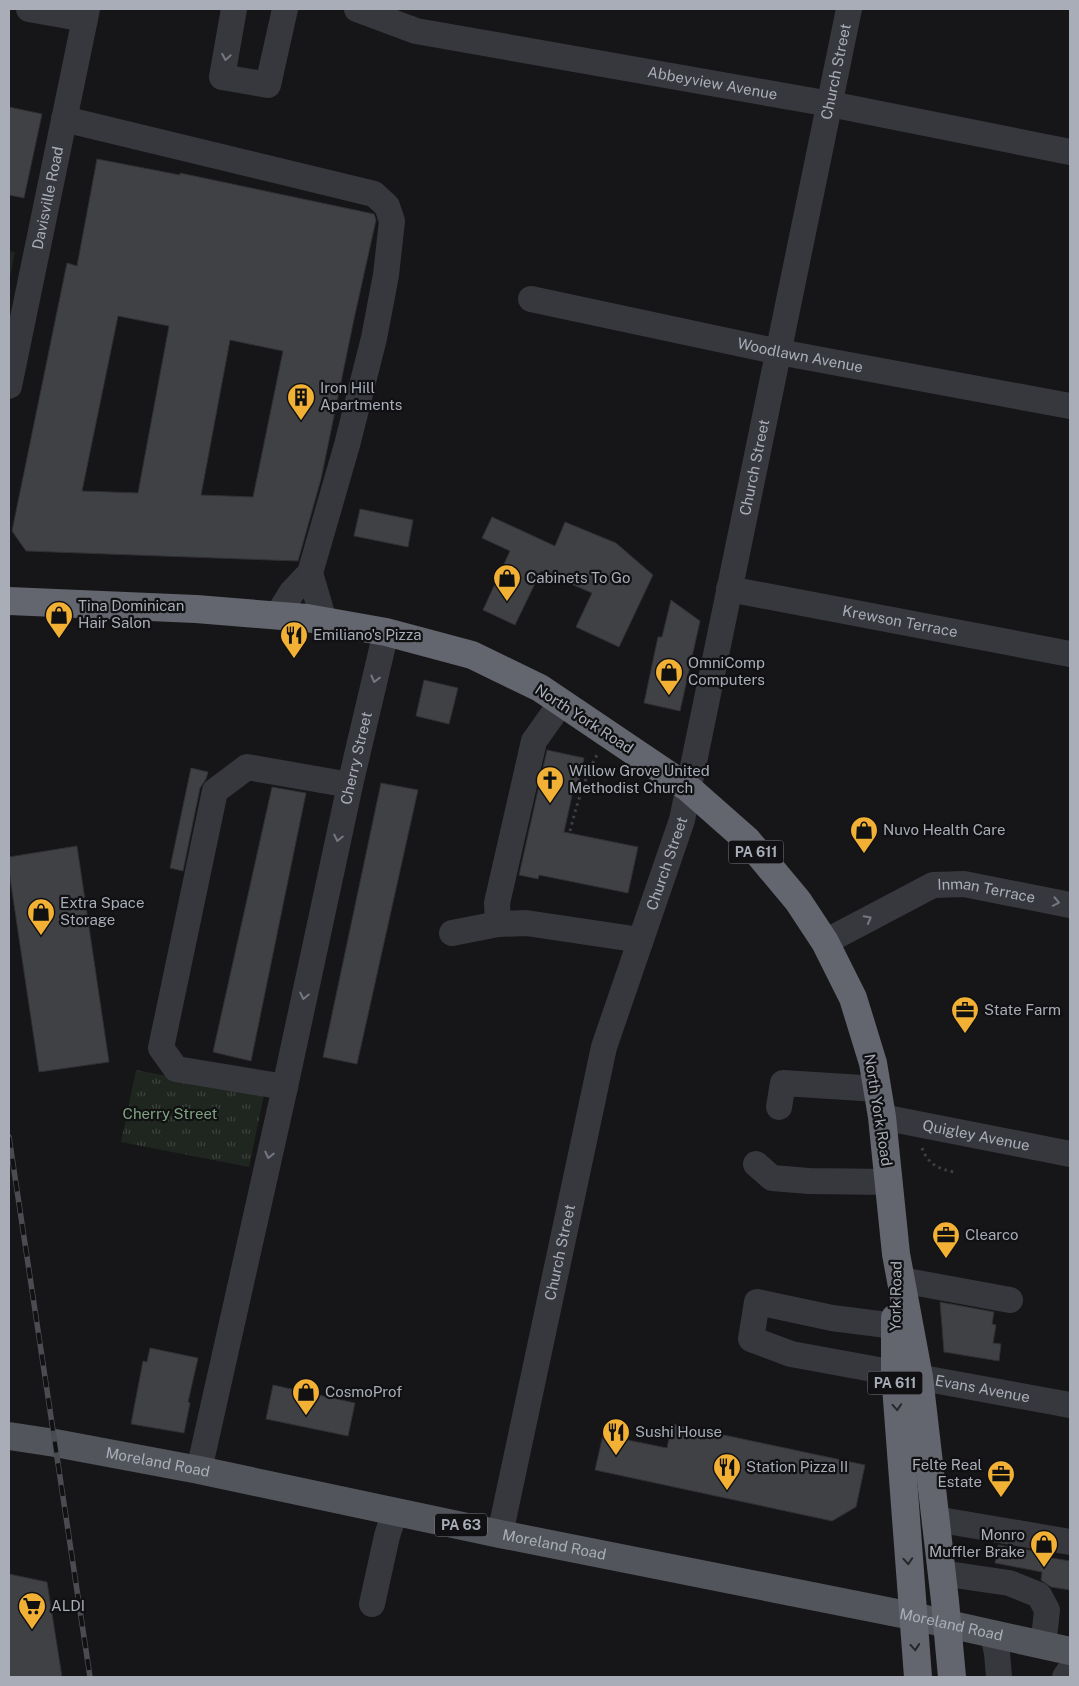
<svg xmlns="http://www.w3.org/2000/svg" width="1079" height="1686" font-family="'Public Sans',sans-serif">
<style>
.green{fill:#1e261f}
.park{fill:url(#park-tufts)}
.building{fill:#404145;stroke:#303034;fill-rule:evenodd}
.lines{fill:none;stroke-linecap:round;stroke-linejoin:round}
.path{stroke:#3d3f44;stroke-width:3;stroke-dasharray:2.5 4;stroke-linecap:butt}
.minor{stroke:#37383d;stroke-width:26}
.major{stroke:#53555c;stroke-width:28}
.highway{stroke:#63666e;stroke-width:28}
.rail-casing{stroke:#4a4c52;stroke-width:5.5}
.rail{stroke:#111113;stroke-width:4;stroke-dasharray:11;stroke-linecap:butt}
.oneway{stroke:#757881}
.oneway2{stroke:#26262a}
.labels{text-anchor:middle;stroke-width:4.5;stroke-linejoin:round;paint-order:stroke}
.shield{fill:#111113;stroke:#7b7e86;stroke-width:1}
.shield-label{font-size:14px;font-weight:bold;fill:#a8adb8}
.street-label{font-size:15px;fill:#a8adb8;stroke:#111113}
.poi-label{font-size:15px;fill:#a8adb8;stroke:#111113;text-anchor:start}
.park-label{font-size:15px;fill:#7fa381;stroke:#111113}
</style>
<defs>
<pattern id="park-tufts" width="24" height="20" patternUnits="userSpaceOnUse" patternTransform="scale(1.25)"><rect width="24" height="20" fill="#1e261f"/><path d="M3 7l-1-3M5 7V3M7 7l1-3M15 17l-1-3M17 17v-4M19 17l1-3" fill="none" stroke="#3c433d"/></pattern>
</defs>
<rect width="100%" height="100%" fill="#161618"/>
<!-- green -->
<polygon class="green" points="9,251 15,252 9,282"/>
<!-- park -->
<polygon class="park" points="136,1070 264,1095 249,1167 121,1142"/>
<!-- building -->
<g class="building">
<polygon points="9,107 42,114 24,198 9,195"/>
<path d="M97 159 180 175V173L374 214 376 220 354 319 321 479 298 561 26 551 12 531 67 263 77 266ZM118 316 169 326 138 493 82 491ZM230 340 283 351 253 497 201 495Z"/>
<polygon points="360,509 413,520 408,547 354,536"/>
<polygon points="492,517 555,546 565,522 616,543 653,575 619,647 576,627 592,593 541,571 515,625 483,610 510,551 482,538"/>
<polygon points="671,600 700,621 680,711 644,703 658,637 662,637"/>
<polygon points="424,680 458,688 449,724 416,716"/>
<polygon points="547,750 584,758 579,782 575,782 564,832 638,847 628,893 539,875 538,879 519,875"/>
<polygon points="191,768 208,772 206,779 200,788 183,871 170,868"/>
<polygon points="381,783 418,790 357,1064 323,1057"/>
<polygon points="272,787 306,793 251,1061 213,1052"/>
<polygon points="77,846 109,1062 39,1072 9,871 9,857"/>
<polygon points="940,1302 994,1312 992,1324 996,1325 993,1343 1001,1344 999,1361 944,1352"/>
<polygon points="150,1348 198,1358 188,1402 190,1403 184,1433 131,1424 143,1361 147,1362"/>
<polygon points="273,1385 355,1403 348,1436 266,1419"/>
<polygon points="672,1424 865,1465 856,1507 832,1521 595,1470 603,1435 667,1448"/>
<polygon points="998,1545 1047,1553 1046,1557 1070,1561 1070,1590 1051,1587 1041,1580 1042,1572 995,1563"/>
<polygon points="9,1574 47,1582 62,1677 9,1677"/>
</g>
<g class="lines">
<!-- path -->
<g class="path">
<path d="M570 831C577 804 584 779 597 755"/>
<path d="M922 1148C928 1164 938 1169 954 1172"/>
</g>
<!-- minor -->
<g class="minor">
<polyline points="29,9 85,19"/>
<polyline points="234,9 222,77 268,85 285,9"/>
<path id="s1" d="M357 9 416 31 830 104 1070 152"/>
<polyline points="64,119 374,194 387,206 392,221 386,275 374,338 347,445 310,573 292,592 277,616"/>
<path id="s2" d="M531 299 779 352 1070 406"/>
<path id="s3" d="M9 386 87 9"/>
<polyline points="310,573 324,621"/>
<path id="s4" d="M729 589 1070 654"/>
<polyline points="498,924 497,903 534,741 561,703"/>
<polyline points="452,933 498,924 526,923 627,938 640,942"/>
<path id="s5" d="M825 942 933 885 964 884 1070 905"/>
<polyline points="285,1087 176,1069 161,1048 215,791 247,767 350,785"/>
<polyline points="779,1107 783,1083 878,1089"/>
<path id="s6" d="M882 1117 1070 1154"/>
<polyline points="756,1164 772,1178 809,1181 889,1182"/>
<polyline points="901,1280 1010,1300"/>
<path id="s7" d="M895 1326 832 1318 757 1302 751 1339 791 1354 1070 1405"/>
<path id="s8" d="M199 1470 285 1087 350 785 386 632"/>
<polyline points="935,1519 1070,1542"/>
<path id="s9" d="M500 1534 604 1047 682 820 849 9"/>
<polyline points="941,1573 1009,1583 1039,1595 1047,1610 1045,1629 1041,1645"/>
<polyline points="372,1604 387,1536 395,1511"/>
<polyline points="993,1634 997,1653 999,1677"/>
<polyline points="1065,1677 1070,1670"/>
</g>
<!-- major -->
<path class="major" id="s10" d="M9 1436 55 1443 199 1470 500 1534 912 1616 1070 1651"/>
<!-- highway -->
<g class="highway">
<polyline points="9,601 196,609 307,618 386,632 472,655 540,688 688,788 747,840 798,901 825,942 853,998 873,1063 882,1117 896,1254 919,1377 945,1601 952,1677"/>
<polyline points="895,1318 895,1373 918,1677"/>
</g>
<!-- rail casing -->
<g class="rail-casing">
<polyline id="rail" points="9,1137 90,1677"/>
</g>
<!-- rail -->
<use href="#rail" class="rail"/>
</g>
<!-- one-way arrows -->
<defs><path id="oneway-chevron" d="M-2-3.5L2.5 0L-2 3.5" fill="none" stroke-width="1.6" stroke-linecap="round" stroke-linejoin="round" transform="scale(1.25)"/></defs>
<g class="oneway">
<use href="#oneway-chevron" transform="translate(226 57) rotate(100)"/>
<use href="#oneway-chevron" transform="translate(375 679) rotate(104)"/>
<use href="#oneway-chevron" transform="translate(338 838) rotate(102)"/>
<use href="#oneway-chevron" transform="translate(1056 902) rotate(11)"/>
<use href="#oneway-chevron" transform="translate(868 919) rotate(-28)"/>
<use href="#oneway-chevron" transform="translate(304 996) rotate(102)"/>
<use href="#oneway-chevron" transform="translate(269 1155) rotate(103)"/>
</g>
<g class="oneway2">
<use href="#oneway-chevron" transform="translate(897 1407) rotate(86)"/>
<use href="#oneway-chevron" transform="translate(908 1561) rotate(86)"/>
<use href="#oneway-chevron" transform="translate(915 1647) rotate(85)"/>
</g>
<!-- icons -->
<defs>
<g id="building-pin" transform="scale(1.4375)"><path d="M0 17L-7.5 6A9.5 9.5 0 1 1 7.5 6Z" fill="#f2b134" stroke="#111113"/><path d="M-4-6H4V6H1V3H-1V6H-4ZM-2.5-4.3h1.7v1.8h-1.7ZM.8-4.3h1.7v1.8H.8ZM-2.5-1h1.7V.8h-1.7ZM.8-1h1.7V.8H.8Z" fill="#111"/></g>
<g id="shop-pin" transform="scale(1.4375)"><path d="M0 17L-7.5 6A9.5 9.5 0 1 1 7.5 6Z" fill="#f2b134" stroke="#111113"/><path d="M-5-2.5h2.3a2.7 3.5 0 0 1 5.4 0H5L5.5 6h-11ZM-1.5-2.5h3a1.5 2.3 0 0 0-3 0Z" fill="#111"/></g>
<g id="restaurant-pin" transform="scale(1.4375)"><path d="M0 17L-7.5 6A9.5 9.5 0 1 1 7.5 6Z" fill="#f2b134" stroke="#111113"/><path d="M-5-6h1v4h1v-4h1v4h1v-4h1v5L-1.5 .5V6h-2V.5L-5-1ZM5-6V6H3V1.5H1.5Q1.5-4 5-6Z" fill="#111"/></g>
<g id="church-pin" transform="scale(1.4375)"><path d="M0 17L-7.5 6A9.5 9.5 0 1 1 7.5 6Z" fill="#f2b134" stroke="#111113"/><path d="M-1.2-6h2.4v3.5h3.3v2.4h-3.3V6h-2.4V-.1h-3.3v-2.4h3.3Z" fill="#111"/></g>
<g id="office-pin" transform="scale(1.4375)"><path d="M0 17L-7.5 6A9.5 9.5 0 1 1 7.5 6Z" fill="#f2b134" stroke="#111113"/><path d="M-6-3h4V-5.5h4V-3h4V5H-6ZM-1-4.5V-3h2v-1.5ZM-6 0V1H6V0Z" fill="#111"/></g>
<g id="supermarket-pin" transform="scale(1.4375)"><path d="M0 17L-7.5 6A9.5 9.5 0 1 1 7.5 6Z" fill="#f2b134" stroke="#111113"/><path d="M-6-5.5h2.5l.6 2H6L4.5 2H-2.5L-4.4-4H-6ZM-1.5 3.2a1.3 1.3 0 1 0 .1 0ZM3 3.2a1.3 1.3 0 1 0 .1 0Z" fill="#111"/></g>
</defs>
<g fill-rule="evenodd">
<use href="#building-pin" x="301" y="397"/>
<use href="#shop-pin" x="507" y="578"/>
<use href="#shop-pin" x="59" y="615"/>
<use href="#restaurant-pin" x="294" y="635"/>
<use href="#shop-pin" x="669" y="672"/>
<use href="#church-pin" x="550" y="780"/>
<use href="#shop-pin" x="864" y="830"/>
<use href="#shop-pin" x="41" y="912"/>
<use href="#office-pin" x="965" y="1010"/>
<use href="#office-pin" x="946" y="1235"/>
<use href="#shop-pin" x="306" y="1392"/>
<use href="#restaurant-pin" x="616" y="1432"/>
<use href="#restaurant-pin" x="727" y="1467"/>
<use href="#office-pin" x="1001" y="1474"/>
<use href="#shop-pin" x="1044" y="1544"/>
<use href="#supermarket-pin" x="32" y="1606"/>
</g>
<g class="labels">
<!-- shield labels -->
<g class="shield">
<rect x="728.5" y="840.5" width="55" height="23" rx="4"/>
<rect x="867.5" y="1371.5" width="55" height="23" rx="4"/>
<rect x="435" y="1513.5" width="52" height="23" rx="4"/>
</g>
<g class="shield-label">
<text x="756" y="857">PA 611</text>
<text x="895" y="1388">PA 611</text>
<text x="461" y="1530">PA 63</text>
</g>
<!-- street labels -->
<g class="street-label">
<text dy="5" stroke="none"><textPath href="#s9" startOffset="1502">Church Street</textPath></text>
<text dy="5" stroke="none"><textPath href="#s1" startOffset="364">Abbeyview Avenue</textPath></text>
<text dy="5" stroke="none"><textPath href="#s3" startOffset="192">Davisville Road</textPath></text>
<text dy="5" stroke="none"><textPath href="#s2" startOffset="275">Woodlawn Avenue</textPath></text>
<text dy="5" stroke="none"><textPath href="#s9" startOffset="1098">Church Street</textPath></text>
<text dy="5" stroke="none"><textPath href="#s4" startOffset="174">Krewson Terrace</textPath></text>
<text transform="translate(584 719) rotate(33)" y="5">North York Road</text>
<text dy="5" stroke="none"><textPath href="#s8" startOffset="729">Cherry Street</textPath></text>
<text dy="5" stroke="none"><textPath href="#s9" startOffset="692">Church Street</textPath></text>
<text dy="5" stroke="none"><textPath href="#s5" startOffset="176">Inman Terrace</textPath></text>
<text transform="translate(878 1110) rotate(81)" y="5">North York Road</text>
<text dy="5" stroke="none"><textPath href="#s6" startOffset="96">Quigley Avenue</textPath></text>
<text dy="5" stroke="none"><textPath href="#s9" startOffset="288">Church Street</textPath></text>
<text transform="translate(896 1296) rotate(-89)" y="5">York Road</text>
<text dy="5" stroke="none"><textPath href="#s7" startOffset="415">Evans Avenue</textPath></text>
<text dy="5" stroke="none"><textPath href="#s10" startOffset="151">Moreland Road</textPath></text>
<text dy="5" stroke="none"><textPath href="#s10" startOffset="556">Moreland Road</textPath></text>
<text dy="5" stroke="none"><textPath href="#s10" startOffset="961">Moreland Road</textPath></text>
</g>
<!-- poi labels -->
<g class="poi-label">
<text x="320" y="393">Iron Hill<tspan x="320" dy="17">Apartments</tspan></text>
<text x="526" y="583">Cabinets To Go</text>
<text x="78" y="611">Tina Dominican<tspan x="78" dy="17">Hair Salon</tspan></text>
<text x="313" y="640">Emiliano's Pizza</text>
<text x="688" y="668">OmniComp<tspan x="688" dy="17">Computers</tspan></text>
<text x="569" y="776">Willow Grove United<tspan x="569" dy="17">Methodist Church</tspan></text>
<text x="883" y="835">Nuvo Health Care</text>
<text x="60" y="908">Extra Space<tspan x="60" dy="17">Storage</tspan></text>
<text x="984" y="1015">State Farm</text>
<text x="965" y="1240">Clearco</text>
<text x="325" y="1397">CosmoProf</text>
<text x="635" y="1437">Sushi House</text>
<text x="982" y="1470" text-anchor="end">Felte Real<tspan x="982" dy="17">Estate</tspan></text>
<text x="746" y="1472">Station Pizza II</text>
<text x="1025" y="1540" text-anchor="end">Monro<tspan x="1025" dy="17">Muffler Brake</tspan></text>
<text x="51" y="1611">ALDI</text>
</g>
<!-- park labels -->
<g class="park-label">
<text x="170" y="1119">Cherry Street</text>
</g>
</g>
<!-- border -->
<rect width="1079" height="1686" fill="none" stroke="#a8adb8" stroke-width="20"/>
</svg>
